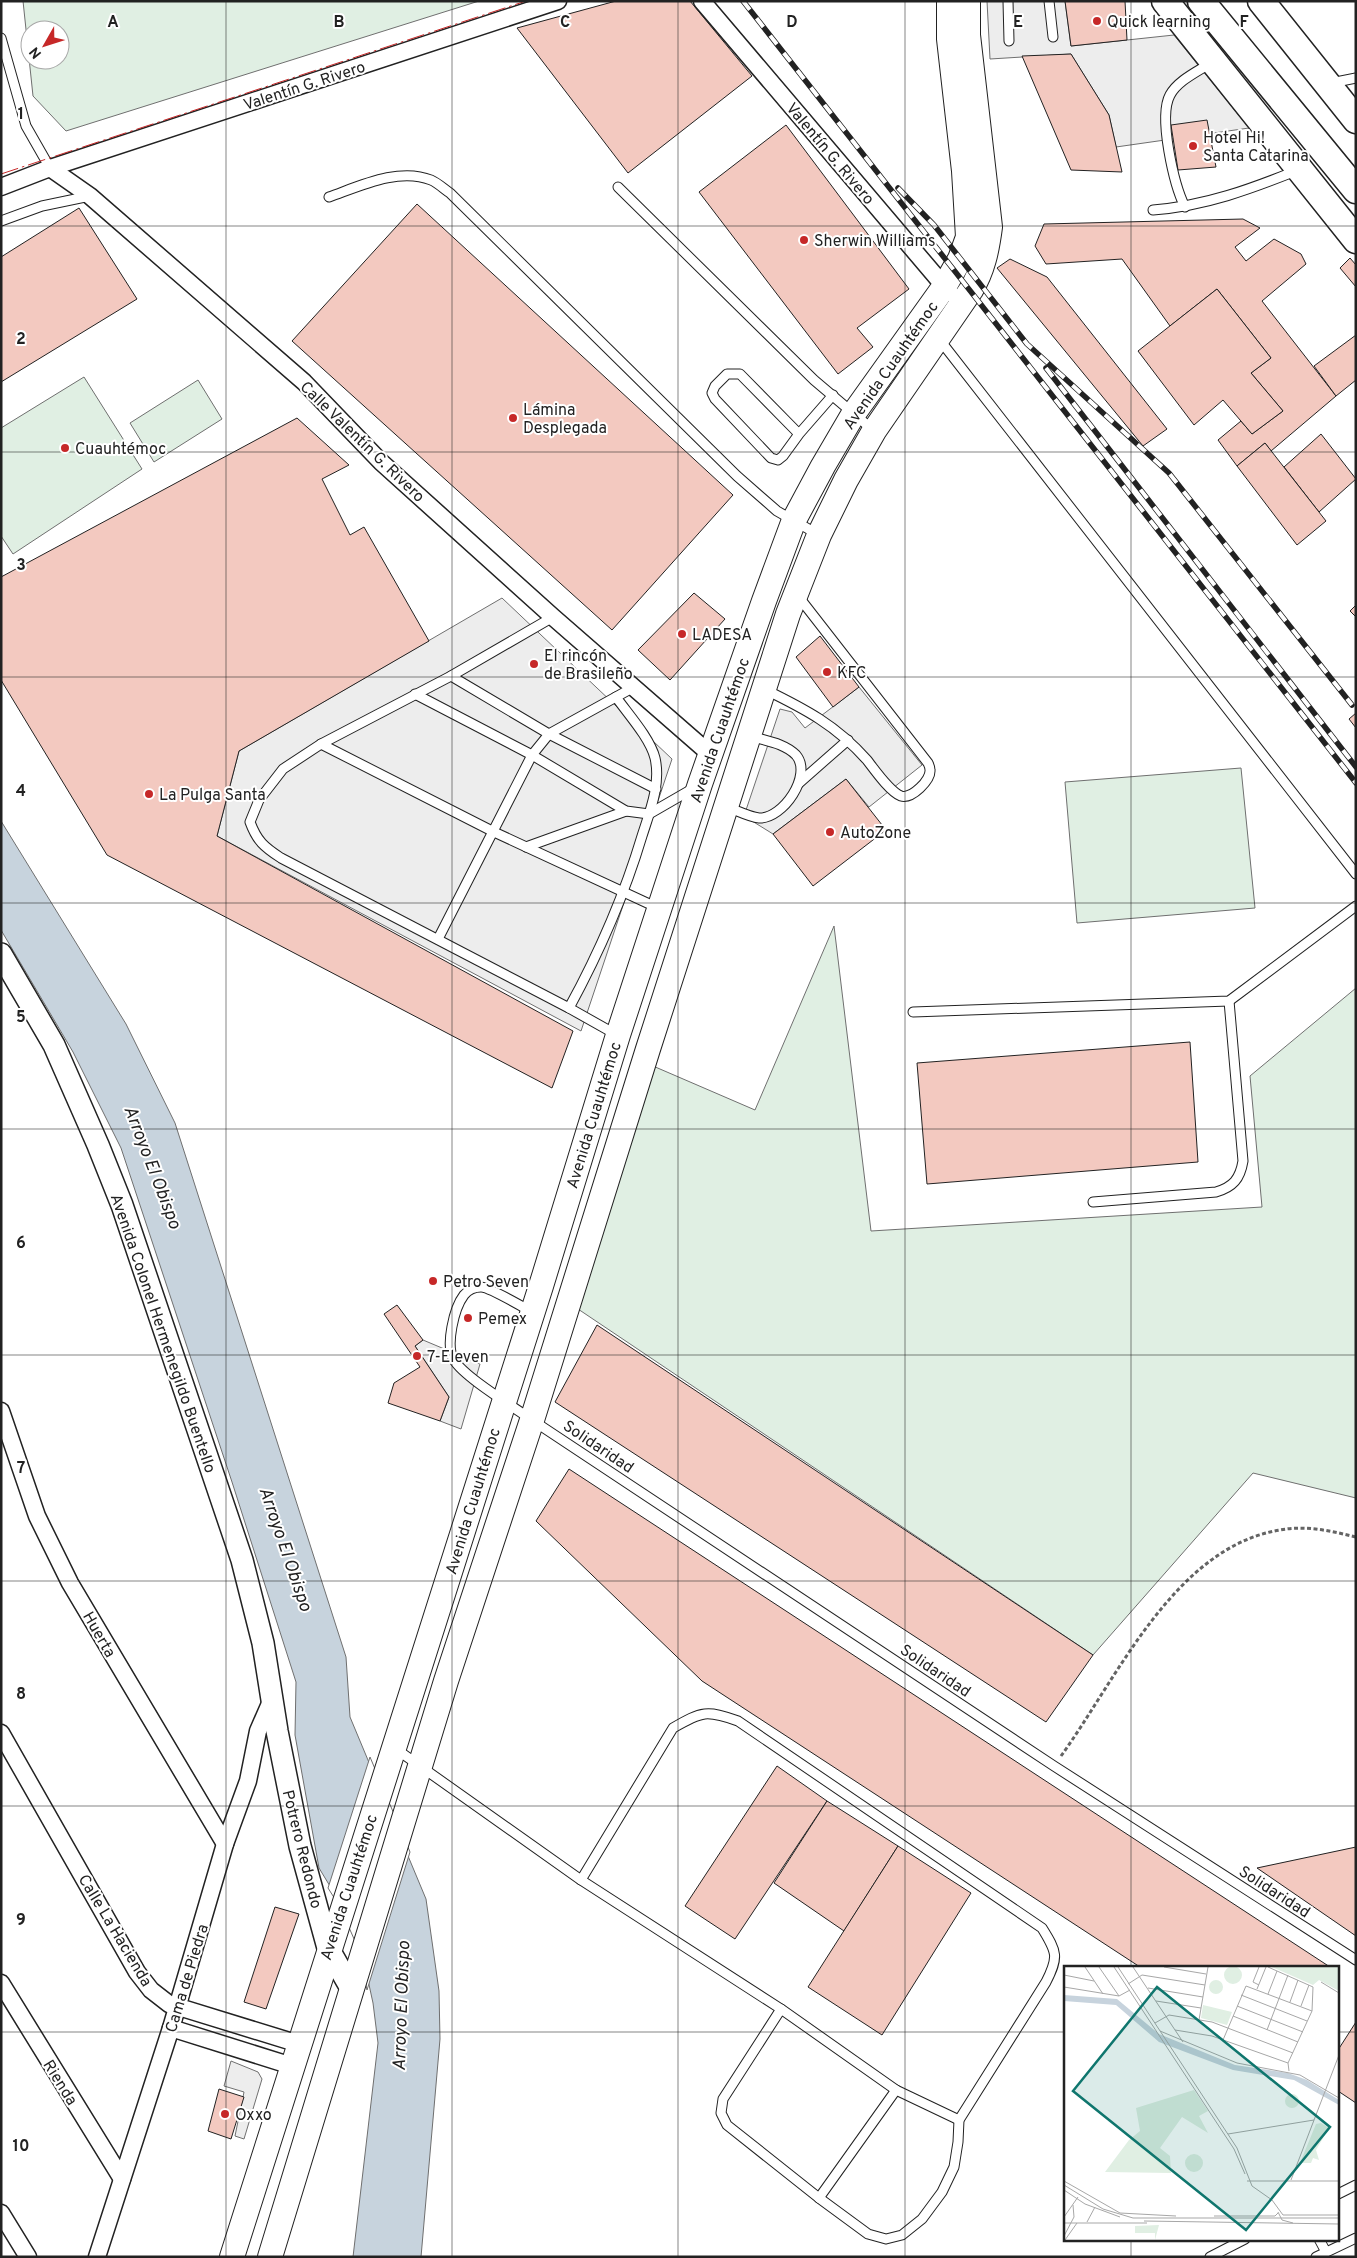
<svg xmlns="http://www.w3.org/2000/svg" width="1357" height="2258" font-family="Overpass,sans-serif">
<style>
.green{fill:#e0efe3;stroke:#6f6f6f;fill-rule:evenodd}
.parking{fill:#ededed;stroke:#6f6f6f}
.water{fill:#c7d3dd;stroke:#6f6f6f}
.pier{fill:#fff;stroke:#6f6f6f}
.building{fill:#f3c9c0;stroke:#222}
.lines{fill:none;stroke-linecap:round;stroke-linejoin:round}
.service-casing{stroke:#222;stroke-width:11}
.minor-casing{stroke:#222;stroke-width:19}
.tertiary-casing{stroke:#222;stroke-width:24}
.secondary-casing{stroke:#222;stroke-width:26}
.primary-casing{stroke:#222;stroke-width:29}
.path{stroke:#646464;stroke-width:3;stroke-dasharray:4 2.5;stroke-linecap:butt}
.service{stroke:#fff;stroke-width:9}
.minor{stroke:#fff;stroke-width:16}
.tertiary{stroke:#fff;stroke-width:21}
.secondary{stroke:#fff;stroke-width:24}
.primary{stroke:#fff;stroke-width:26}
.rail-casing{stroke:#222;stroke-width:5.5}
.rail{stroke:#fff;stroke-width:4;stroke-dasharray:11;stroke-linecap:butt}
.power{stroke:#c62828;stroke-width:1;stroke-dasharray:18 4 2.5 4;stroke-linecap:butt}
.grid{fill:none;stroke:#222;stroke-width:1;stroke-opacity:0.55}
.poi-dot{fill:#c62828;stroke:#fff;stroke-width:2}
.labels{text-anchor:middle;stroke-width:4;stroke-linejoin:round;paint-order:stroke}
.poi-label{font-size:16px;fill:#222;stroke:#fff;text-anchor:start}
.street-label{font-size:16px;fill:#222;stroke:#fff}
.water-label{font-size:18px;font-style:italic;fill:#222;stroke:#fff}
.inset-road{fill:none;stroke:#a7a7a7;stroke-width:1}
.view{fill:#0f766e;fill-opacity:0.15;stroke:#0f766e;stroke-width:2.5}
.inset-edge{fill:none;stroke:#222;stroke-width:2.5}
.grid-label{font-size:16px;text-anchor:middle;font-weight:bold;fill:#222;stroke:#fff;stroke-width:4;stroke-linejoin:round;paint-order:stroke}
</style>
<rect width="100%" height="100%" fill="#fff"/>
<!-- green -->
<g class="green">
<path d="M23 1H479L66 131 33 96ZM30 30H60V60H30Z"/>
<polygon points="84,377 142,469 13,554 1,536 1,428"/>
<polygon points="198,380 222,419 154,462 130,423"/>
<polygon points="1241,768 1255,908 1077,923 1065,782"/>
<polygon points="834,926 871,1231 1262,1207 1250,1076 1356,988 1356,1498 1253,1473 1093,1655 578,1309 653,1066 755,1110"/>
</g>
<!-- parking -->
<g class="parking">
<polygon points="987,1 1065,1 1071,46 1174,35 1249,128 1116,147 1109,115 1071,54 990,59"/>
<polygon points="502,598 672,759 581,1031 217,836 239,751"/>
<polygon points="859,687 922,765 869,807 846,779 773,834 744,816 780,709 792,712 805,728"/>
<polygon points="423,1340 480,1364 461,1429 440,1421 449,1397 415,1346"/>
<polygon points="231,2061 258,2072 262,2079 244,2139 235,2136 244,2092 224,2086"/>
</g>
<!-- water -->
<polygon class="water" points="1,821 126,1024 175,1123 346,1657 350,1717 426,1899 439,1991 440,2039 421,2257 353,2257 378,2043 373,2003 361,1948 342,1906 319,1868 295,1735 296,1682 232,1482 121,1148 73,1052 1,930"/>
<!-- pier -->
<polygon class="pier" points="370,1757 410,1852 367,1990 358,1948 340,1907 328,1888"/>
<!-- building -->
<g class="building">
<polygon points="616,1 690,1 752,76 628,173 517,28"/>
<polygon points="1065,1 1125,1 1127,40 1071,46"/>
<polygon points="1071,54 1109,115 1122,172 1071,170 1022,56"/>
<polygon points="1207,120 1216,167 1178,170 1171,125"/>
<polygon points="786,125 909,289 857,328 873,347 838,374 699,192"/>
<polygon points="417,204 733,495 612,630 292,341"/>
<polygon points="79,208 137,299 1,382 1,257"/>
<polygon points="1243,219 1260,228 1235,247 1246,261 1274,239 1301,254 1306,264 1262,301 1336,396 1271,451 1265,443 1237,466 1218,440 1241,421 1252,434 1283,411 1251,373 1271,358 1217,289 1170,326 1122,259 1046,264 1035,246 1044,224"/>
<polygon points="1350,258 1356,265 1356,287 1340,268"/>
<polygon points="1010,259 1047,277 1167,429 1143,446 997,268"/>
<polygon points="1217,289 1271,358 1251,373 1283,411 1252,434 1223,400 1194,425 1138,351"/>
<polygon points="1356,335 1356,380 1336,396 1314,366"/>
<polygon points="297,418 349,465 322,479 350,535 364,527 429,641 239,751 217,836 573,1031 552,1088 107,855 1,680 1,577"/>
<polygon points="1321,434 1356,479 1319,512 1284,467"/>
<polygon points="1265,443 1326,521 1297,545 1237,466"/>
<polygon points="694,593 725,619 670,680 638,650"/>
<polygon points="1356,605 1356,617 1350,611"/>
<polygon points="820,636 859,687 833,707 796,657"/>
<polygon points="1356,713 1356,728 1349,719"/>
<polygon points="846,779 886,830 813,886 773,834"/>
<polygon points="1190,1042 1198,1162 927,1184 917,1063"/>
<polygon points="397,1305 423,1340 415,1346 449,1397 440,1421 388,1403 394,1383 420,1367 384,1314"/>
<polygon points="597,1325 1093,1655 1046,1722 555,1402"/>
<polygon points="569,1469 1330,1967 1140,1967 702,1681 536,1521"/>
<polygon points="777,1766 827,1801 735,1939 685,1906"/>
<polygon points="827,1801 898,1846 844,1931 774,1883"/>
<polygon points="898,1846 971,1893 882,2035 808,1987"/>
<polygon points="1356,1847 1356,1936 1257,1868"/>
<polygon points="275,1907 299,1914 266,2009 244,2002"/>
<polygon points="1356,2022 1356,2103 1338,2091 1338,2050"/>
<polygon points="219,2089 244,2097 231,2139 208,2131"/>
</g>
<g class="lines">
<!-- service casing -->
<g class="service-casing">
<g id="service">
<polyline points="1008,1 1009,41"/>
<polyline points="1049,1 1053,37"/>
<polyline points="1,38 26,126 50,168"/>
<polyline points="1331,83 1356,78"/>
<polyline points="618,187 814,380 873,430"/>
<path d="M329 197C360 186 399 167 431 180 438 183 444 189 450 193L737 476 777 511 819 535"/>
<path d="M1185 207C1174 185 1158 117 1170 95 1178 80 1199 71 1212 62"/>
<path d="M1153 210C1205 206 1251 189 1298 170"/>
<polyline points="1,221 42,206 90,196"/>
<polyline points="939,339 1356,874"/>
<polyline points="799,434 740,374 727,374 715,386 712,393 715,399 771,458 778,460 783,456 799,434 833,395"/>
<path d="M553 617 451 676 321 744 283 769 259 800 250 822C257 841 264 847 281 858L569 1008 617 1035"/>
<polyline points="451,676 549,734 656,789"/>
<path d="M764 689C805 709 836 725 867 760 874 769 890 792 901 796 912 799 931 780 930 770 930 768 929 765 928 763L798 596"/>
<polyline points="415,694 532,755 626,811 649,814 694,788"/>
<polyline points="321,744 494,832 658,908"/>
<polyline points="799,783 848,740"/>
<path d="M727 807C736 810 749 817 759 818 783 819 813 775 796 755 784 743 766 741 750 736"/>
<polyline points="526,847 626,811"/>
<polyline points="438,939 532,755 549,734 634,687"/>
<path d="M569 1008C599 953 624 896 642 836 650 811 661 784 655 758 650 738 628 714 616 697"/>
<polyline points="913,1012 1229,1001 1356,906"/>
<path d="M1093 1202 1216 1192C1233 1187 1240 1179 1243 1161L1229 1001"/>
<path d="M532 1312C523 1307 489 1287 481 1287 475 1287 468 1290 464 1295 454 1308 445 1346 454 1360 464 1377 514 1407 532 1420L1054 1766 1356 1960"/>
<polyline points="396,1749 581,1880 781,2009 896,2090 959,2120"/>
<path d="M581 1880 673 1728C702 1711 707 1710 738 1721L1042 1928C1057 1952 1059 1957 1046 1982L959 2120 958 2142 954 2167 942 2192 922 2219 902 2235 886 2239 868 2234 819 2198 727 2125 721 2113 723 2099 781 2009"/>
<polyline points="1338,2194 1356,2185"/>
<polyline points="819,2198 896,2090"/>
<polyline points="1319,2239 1326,2252"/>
<polyline points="1210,2257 1245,2239"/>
<polyline points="1316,2257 1356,2238"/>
</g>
</g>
<!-- minor casing -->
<g class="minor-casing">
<g id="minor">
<polyline points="702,1 950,293"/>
<polyline points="50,168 90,196 304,382 381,462 553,617 710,754"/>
<polyline points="1,187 50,168 558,1"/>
<polyline points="1,1411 37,1516 70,1583 225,1844"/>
<polyline points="1,1733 137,1972 151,1990 169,2004 299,2044"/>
<polyline points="1,1983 122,2179"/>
<polyline points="171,2028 292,2066"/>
<polyline points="1,2213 28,2257"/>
<polyline points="97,2257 171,2028 225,1844 248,1781 258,1731 272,1699"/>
</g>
</g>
<!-- tertiary casing -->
<g class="tertiary-casing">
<polyline id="tertiary" points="1,954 54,1045 98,1145 122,1205 242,1560 263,1643 277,1731 300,1846 328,1948 352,1990"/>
</g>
<!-- secondary casing -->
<g class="secondary-casing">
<g id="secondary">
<polyline points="232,2257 541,1286 618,1035 700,784 764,601 794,520 823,466 854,413 944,287 960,259 968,237 964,171 949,39 949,1"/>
<path d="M270 2257 446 1681 532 1420 648 1049 788 614 819 535 846 480 874 431 971 290C983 270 987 250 990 227L968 35V1"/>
</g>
</g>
<!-- primary casing -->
<g class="primary-casing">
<g id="primary">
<polyline points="1165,1 1356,240"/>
<polyline points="1201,1 1356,190"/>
<polyline points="1261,1 1356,120"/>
</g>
</g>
<!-- path -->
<path class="path" d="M1061 1756C1118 1677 1175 1547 1280 1530 1306 1525 1331 1531 1356 1537"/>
<!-- service -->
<use href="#service" class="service"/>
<!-- minor -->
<use href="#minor" class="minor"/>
<!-- tertiary -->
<use href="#tertiary" class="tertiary"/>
<!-- secondary -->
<use href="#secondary" class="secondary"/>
<!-- primary -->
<use href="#primary" class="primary"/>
<!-- rail casing -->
<g class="rail-casing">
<g id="rail">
<polyline points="743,1 1356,783"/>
<polyline points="898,188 934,225 1027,344 1169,473 1352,705"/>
<polyline points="1046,368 1356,767"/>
</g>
</g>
<!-- rail -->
<use href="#rail" class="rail"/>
<!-- power -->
<polyline class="power" points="1,174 526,1"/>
</g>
<!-- grid -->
<path class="grid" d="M226 1V2257M452 1V2257M678 1V2257M905 1V2257M1131 1V1967M1 226H1356M1 452H1356M1 677H1356M1 903H1356M1 1129H1356M1 1355H1356M1 1581H1356M1 1806H1356M1 2032H1066M1338 2032H1356M1131 2239V2257"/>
<!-- markers -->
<g class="poi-dot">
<circle cx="1097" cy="21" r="5"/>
<circle cx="1193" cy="146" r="5"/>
<circle cx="804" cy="240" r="5"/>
<circle cx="513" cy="418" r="5"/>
<circle cx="65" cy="448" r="5"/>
<circle cx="682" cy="634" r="5"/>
<circle cx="534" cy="664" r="5"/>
<circle cx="827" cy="672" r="5"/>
<circle cx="149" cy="794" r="5"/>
<circle cx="830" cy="832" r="5"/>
<circle cx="433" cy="1281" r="5"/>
<circle cx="468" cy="1318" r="5"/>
<circle cx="417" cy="1356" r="5"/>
<circle cx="225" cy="2114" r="5"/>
</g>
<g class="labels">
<!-- poi labels -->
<g class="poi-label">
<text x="1107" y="27">Quick learning</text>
<text x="1203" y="143">Hotel Hi!<tspan x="1203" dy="18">Santa Catarina</tspan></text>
<text x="814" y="246">Sherwin Williams</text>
<text x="523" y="415">Lámina<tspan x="523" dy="18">Desplegada</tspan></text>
<text x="75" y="454">Cuauhtémoc</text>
<text x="692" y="640">LADESA</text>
<text x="544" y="661">El rincón<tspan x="544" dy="18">de Brasileño</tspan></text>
<text x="837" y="678">KFC</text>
<text x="159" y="800">La Pulga Santa</text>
<text x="840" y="838">AutoZone</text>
<text x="443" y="1287">Petro Seven</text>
<text x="478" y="1324">Pemex</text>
<text x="427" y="1362">7-Eleven</text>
<text x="235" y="2120">Oxxo</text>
</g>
<!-- street labels -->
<g class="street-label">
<text transform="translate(304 85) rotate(-18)" y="6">Valentín G. Rivero</text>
<text transform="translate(831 153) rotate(50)" y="6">Valentín G. Rivero</text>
<text transform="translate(890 365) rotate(-55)" y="6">Avenida Cuauhtémoc</text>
<text transform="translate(363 441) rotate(44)" y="6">Calle Valentín G. Rivero</text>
<text transform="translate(719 730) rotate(-71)" y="6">Avenida Cuauhtémoc</text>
<text transform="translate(593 1115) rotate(-73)" y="6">Avenida Cuauhtémoc</text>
<text transform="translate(164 1333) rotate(71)" y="6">Avenida Colonel Hermenegildo Buentello</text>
<text transform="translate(599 1446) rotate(34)" y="6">Solidaridad</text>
<text transform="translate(472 1501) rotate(-73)" y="6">Avenida Cuauhtémoc</text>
<text transform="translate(100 1634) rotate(60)" y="6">Huerta</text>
<text transform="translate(936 1670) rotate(34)" y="6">Solidaridad</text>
<text transform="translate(303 1849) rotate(76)" y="6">Potrero Redondo</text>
<text transform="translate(348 1887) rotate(-72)" y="6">Avenida Cuauhtémoc</text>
<text transform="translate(1275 1891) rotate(33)" y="6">Solidaridad</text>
<text transform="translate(116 1930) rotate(59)" y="6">Calle La Hacienda</text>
<text transform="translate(186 1978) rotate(-73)" y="6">Cama de Piedra</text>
<text transform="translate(61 2082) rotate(58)" y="6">Rienda</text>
</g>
<!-- water labels -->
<g class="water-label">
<text transform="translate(153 1167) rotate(69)" y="6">Arroyo El Obispo</text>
<text transform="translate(286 1549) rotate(71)" y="6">Arroyo El Obispo</text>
<text transform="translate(401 2006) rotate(-88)" y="6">Arroyo El Obispo</text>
</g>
</g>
<!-- overview -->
<g transform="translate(1064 1966)">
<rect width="275" height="275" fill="#fff"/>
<path d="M160 9a9 9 0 1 1 18 0a9 9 0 1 1-18 0ZM208 1H275V25L255 14 249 19ZM145 21a7 7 0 1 1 14 0a7 7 0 1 1-14 0ZM139 39 168 46 163 59 137 52ZM130 124 144 145 135 150 144 167 118 151 96 182 106 190 107 207 41 206 65 174 76 165 72 142ZM221 135a7 7 0 1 1 14 0a7 7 0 1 1-14 0ZM257 157 265 162 252 184 255 194 249 192 247 197H236L252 158ZM121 197a9 9 0 1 1 18 0a9 9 0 1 1-18 0ZM95 259 91 274V267H71V260Z" fill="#e0efe3"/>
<path d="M0 29 53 33 95 68 171 99 224 107 243 114 275 134V139L230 114 169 104 95 76 52 39 0 35Z" fill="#c7d3dd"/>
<path class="inset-road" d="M21 1 39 28M35 1 55 30M50 1 170 183 181 208M54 1 173 182 188 220 208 234 219 249H275M69 1 119 76M100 1 142 8M195 1 189 16 195 19M204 1 249 21 248 45 224 97 225 105M0 9 30 15M257 16 275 27M64 18 78 9 141 19M0 21 55 30 66 24M84 22 139 31M193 23 202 1M204 28 213 5M177 29 243 55M92 35 137 42M226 36 234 14M173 40 239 66M237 40 245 19M169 50 234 76M135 54 144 1M91 57 105 49 148 56 229 87M111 64 148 70 224 97M203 64 224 9M96 65 173 97 236 109 275 132M159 74 182 20 248 45M164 168 250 154M227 214 275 89M0 215 56 247 112 250M183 215H275M0 219 39 243 69 252H275M0 224 21 238 56 251M214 246 218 254 229 257M150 250H211L214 247M0 251 14 231M80 255 275 258M23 256 31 241M0 257H83M0 270 10 251 9 239M1 274 13 257"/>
<path class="view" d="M93 21 266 161 182 264 9 125Z"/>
<rect width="275" height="275" class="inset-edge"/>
</g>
<g class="grid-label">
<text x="113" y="27">A</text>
<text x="339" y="27">B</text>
<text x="565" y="27">C</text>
<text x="792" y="27">D</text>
<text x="1018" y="27">E</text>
<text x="1244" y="27">F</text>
<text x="21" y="119">1</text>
<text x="21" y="344">2</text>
<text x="21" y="570">3</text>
<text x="21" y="796">4</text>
<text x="21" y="1022">5</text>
<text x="21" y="1248">6</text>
<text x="21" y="1473">7</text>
<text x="21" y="1699">8</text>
<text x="21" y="1925">9</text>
<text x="21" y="2151">10</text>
</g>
<!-- border -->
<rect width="1357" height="2258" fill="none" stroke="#222222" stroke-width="5"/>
<!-- north arrow -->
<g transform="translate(45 45) rotate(231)"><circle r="24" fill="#ffffff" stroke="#a7a7a7"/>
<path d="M0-4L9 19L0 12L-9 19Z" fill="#c62828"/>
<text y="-8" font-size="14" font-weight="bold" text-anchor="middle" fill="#222222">N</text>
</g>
</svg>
